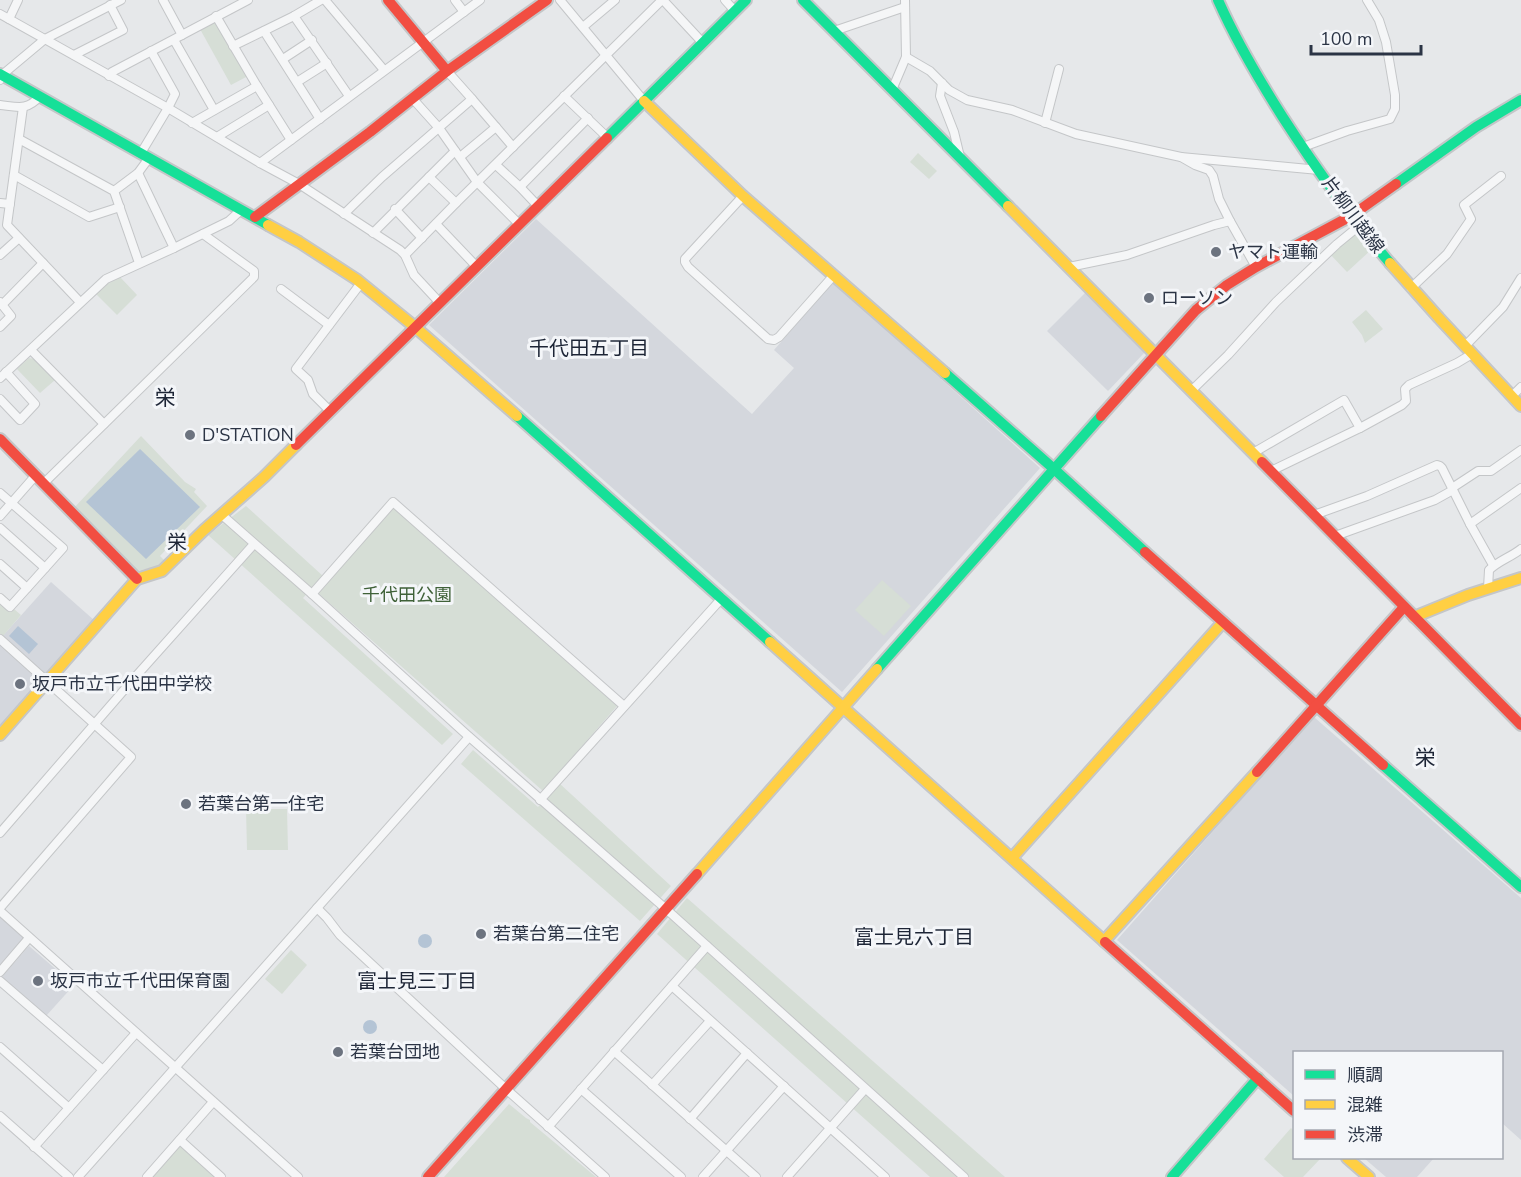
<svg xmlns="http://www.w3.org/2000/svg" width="1521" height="1177" font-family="'Nunito Sans','Noto Sans JP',sans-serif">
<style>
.built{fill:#d4d7dd}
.green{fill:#d6ded6}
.water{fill:#b4c4d5}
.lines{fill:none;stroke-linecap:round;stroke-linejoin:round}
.street-casing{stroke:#c4c6c8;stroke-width:10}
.fast-casing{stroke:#c4c6c8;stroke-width:14}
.slow-casing{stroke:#c4c6c8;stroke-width:14}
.jam-casing{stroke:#c4c6c8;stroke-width:14}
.street{stroke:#f5f6f7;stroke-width:8}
.fast{stroke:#16e098;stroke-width:10}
.slow{stroke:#ffcf43;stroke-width:10}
.jam{stroke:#f24e42;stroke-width:10}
.poi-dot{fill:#6c737f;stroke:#f4f6f9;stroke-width:2}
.labels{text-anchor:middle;stroke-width:6;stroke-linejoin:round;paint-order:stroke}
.street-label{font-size:18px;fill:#2b3445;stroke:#f4f6f9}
.poi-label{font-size:18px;fill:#2b3445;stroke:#f4f6f9;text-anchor:start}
.park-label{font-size:18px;fill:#3f6138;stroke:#f4f6f9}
.neighbourhood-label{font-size:20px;fill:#1d2536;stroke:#f4f6f9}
.quarter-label{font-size:21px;fill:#1d2536;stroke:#f4f6f9}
</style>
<rect width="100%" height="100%" fill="#e6e8ea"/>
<!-- built -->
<g class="built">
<polygon points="536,219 752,414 794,368 774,350 833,282 1040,468 842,692 429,325"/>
<polygon points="1086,292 1145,352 1108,391 1047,331"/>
<polygon points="51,582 95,621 0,728 0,639"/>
<polygon points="1314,717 1521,898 1521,1140 1502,1123 1502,1052 1294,1052 1294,1096 1117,940"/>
<polygon points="0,917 24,938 0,965"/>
<polygon points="29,946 74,985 46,1016 2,977"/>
<polygon points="1364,1158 1434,1158 1417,1177 1386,1177"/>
</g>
<!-- green -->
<g class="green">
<polygon points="213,22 217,23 248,76 231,85 200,29"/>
<polygon points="918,153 937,171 929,179 910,162"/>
<polygon points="1356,232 1358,232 1372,249 1347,272 1330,254"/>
<polygon points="120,277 137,295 117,315 96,294 107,284"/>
<polygon points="1366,310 1383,329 1365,343 1362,335 1352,322"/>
<polygon points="29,358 34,359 55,380 40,393 17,369"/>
<polygon points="141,436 185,482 196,489 194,492 207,506 160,556 165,561 160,566 137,571 74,508"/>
<polygon points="393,505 617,706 543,791 318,593"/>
<polygon points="246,506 323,576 303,598 453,734 442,745 208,535"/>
<polygon points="882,580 911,606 884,636 855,610"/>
<polygon points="0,601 11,612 14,609 21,615 3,636 0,634"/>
<polygon points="473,750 538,807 559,783 671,886 640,921 461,764"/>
<polygon points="246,809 287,809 288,850 247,850"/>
<polygon points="687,898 1005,1177 930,1177 657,934"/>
<polygon points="291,950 307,965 282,994 265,979"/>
<polygon points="509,1104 526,1118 530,1120 530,1122 596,1177 444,1177"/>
<polygon points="1291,1128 1294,1131 1294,1158 1321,1158 1303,1177 1284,1177 1264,1159"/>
<polygon points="180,1140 221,1177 147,1177"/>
</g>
<!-- water -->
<g class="water">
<polygon points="140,449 200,507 146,559 86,502"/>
<polygon points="18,626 38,644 29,654 9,636"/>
<circle cx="425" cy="941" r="7"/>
<circle cx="370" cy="1027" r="7"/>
</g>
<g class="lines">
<!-- street casing -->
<g class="street-casing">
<g id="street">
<polyline points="163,0 182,35"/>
<polyline points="325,0 384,70"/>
<polyline points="455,0 464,12"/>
<polyline points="560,0 644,101"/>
<polyline points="663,0 702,42"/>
<polyline points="725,0 735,11"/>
<polyline points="0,14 168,108 175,94 151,51"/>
<polyline points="216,16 257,86 291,140"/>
<polyline points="294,16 349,96"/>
<polyline points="9,19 18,0"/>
<polyline points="583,27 615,0"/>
<polyline points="264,31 320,119"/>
<polyline points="834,31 905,7"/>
<polyline points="174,40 214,110"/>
<polyline points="233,46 294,16 321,0"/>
<polyline points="74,55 123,30 110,5"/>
<polyline points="906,57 930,71 949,90 967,100 1012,110 1076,134 1181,157"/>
<polyline points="283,59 312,40"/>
<polyline points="109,76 112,72 248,0"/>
<polyline points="0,80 2,75 45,39 121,0"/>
<polyline points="297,82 327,63"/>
<polyline points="942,83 940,96 954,132 960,157"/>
<polyline points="892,90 906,57 905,0"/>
<polyline points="564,96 608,138"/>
<polyline points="412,98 439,128 477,182 519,224"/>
<polyline points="472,99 496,127"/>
<path d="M0 105C18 107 27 111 40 96"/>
<polyline points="23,107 7,225 80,302"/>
<polyline points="192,123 257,86"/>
<polyline points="1045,123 1059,69"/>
<polyline points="217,137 269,105"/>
<polyline points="19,139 114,191 139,263"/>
<polyline points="1303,147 1347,131 1390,119 1395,109 1395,95 1386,42 1379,20 1367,0"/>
<polyline points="141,153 168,108 260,163 299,184 400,250 405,255 414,275 440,303"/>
<polyline points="460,157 496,127 513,147"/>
<polyline points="260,163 480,0"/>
<polyline points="496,165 520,187 538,206"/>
<polyline points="138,173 174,248"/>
<polyline points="14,175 89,217 120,207"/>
<polyline points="429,177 456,203 662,0"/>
<polyline points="520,187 588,118"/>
<polyline points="114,191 138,173 149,158"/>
<polyline points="743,196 685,259 685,262 688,267 768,339 774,340 779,337 834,275"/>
<polyline points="0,203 10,204"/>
<polyline points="395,209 422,238"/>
<polyline points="344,214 382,177 472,99 447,71"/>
<polyline points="1230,221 1219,199 1213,176 1209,170 1195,165 1181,157 1319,170"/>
<polyline points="436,224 477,267"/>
<polyline points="373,233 455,151"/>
<polyline points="0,255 19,238"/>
<polyline points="405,255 456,203"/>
<polyline points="1069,267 1127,255 1214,225 1230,221 1256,267"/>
<polyline points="1411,288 1447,254 1471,219 1464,205 1501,176"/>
<polyline points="281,289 329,325"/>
<polyline points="0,302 11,316 0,327"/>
<polyline points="2,305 43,263"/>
<polyline points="1465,346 1503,307 1521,278"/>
<polyline points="31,350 104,424"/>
<polyline points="0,378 106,279 174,248 229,221 241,210"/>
<polyline points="1191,391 1228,355 1276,302 1337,244 1359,226"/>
<polyline points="1512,396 1521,387"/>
<polyline points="0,399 20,420 35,404 6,372"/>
<polyline points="330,411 313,394 308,380 296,369 361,283"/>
<polyline points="1360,428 1402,405 1406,401 1405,389 1409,385 1457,363 1472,354"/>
<polyline points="1253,453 1344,400 1360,428 1271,471"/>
<polyline points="44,483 254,277 254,271 203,234"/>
<polyline points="1452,488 1478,471 1491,471 1521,450"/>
<polyline points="1453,490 1470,524"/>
<polyline points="0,493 63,548 10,607 0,598"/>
<polyline points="222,515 312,594 466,734 666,909 964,1177"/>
<polyline points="1314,515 1367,496 1437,465 1440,466 1442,468 1453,490 1435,500 1335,536"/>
<polyline points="0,516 36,475"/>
<polyline points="0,528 45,568"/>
<polyline points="0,564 27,588"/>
<polyline points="1493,565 1470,524 1521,488"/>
<path d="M1488 588 1489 570C1498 561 1511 557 1521 549"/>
<polyline points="312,594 393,502 624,706"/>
<polyline points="0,639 131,757 0,908"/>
<polyline points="540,800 722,598"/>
<polyline points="0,833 137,675 254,544"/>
<polyline points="317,908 327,918 340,935 506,1089 605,1177"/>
<polyline points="0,911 298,1177"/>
<polyline points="0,972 29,938"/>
<polyline points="0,981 103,1070"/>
<polyline points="672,986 885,1177"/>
<polyline points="0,1047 69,1108"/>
<polyline points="614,1051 756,1177"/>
<polyline points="652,1085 710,1021"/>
<polyline points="581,1089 681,1177"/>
<polyline points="0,1116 69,1177"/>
<polyline points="690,1119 747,1053"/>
<polyline points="548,1127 707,946"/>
<polyline points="180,1140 221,1177"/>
<polyline points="34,1147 136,1033"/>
<polyline points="78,1177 469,737"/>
<polyline points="147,1177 213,1102"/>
<polyline points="703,1177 784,1086"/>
<polyline points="787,1177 865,1089"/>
</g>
</g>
<!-- fast casing -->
<g class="fast-casing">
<g id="fast">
<polyline points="803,0 1008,206"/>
<path d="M1218 0C1236 41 1258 78 1282 116 1315 167 1350 217 1390 263"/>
<polyline points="0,74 268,225"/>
<polyline points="607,138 746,0"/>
<polyline points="1396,184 1476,127 1521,100"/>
<polyline points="945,373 1054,469 1145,552"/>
<polyline points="517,416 770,642"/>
<polyline points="877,669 1101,416"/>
<polyline points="1383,765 1521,887"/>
<polyline points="1172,1177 1258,1078"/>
</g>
</g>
<!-- slow casing -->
<g class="slow-casing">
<g id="slow">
<polyline points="644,101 743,196 945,373"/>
<polyline points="1008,206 1262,462"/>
<polyline points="268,225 299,242 356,279 415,327 517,416"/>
<polyline points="1390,263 1439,318 1521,406"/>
<polyline points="1414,617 1468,595 1521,578"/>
<polyline points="770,642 1105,942"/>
<polyline points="0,735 137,579 162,571 204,530 264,477 296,445"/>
<polyline points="1012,858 1223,622"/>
<polyline points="697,874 877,669"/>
<polyline points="1104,941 1257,772"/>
<polyline points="1347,1158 1369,1177"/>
</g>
</g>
<!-- jam casing -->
<g class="jam-casing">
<g id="jam">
<polyline points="388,0 447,71"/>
<polyline points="255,217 370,132 447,71 547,0"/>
<polyline points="1101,416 1196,310 1227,285 1256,267 1351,216 1396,184"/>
<polyline points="0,439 137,579"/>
<polyline points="296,445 607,138"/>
<polyline points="1262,462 1521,725"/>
<polyline points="1145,552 1383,765"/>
<polyline points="1257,772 1404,607"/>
<polyline points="1105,942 1294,1111"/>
<polyline points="428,1177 697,874"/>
</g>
</g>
<!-- street -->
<use href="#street" class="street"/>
<!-- fast -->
<use href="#fast" class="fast"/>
<!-- slow -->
<use href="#slow" class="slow"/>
<!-- jam -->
<use href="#jam" class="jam"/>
</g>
<!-- markers -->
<g class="poi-dot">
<circle cx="1216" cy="252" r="6"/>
<circle cx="1149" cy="298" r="6"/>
<circle cx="190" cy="435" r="6"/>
<circle cx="20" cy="684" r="6"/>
<circle cx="186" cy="804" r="6"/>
<circle cx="481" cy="934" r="6"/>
<circle cx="38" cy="981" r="6"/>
<circle cx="338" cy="1052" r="6"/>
</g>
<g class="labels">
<!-- street labels -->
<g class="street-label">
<text transform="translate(1353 215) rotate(53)" y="6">片柳川越線</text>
</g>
<!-- poi labels -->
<g class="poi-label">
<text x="1228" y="258">ヤマト運輸</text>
<text x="1161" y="304">ローソン</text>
<text x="202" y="441">D'STATION</text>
<text x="32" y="690">坂戸市立千代田中学校</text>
<text x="198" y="810">若葉台第一住宅</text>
<text x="493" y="940">若葉台第二住宅</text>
<text x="50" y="987">坂戸市立千代田保育園</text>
<text x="350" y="1058">若葉台団地</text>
</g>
<!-- park labels -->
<g class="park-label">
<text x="407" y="601">千代田公園</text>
</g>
<!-- neighbourhood labels -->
<g class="neighbourhood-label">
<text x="589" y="355">千代田五丁目</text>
<text x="177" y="549">栄</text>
<text x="914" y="944">富士見六丁目</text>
<text x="417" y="988">富士見三丁目</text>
</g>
<!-- quarter labels -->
<g class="quarter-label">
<text x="165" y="405">栄</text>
<text x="1425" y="765">栄</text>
</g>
</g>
<!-- legend -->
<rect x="1293" y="1051" width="210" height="108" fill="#f4f6f9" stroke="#a4a8b1" stroke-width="1.5"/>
<rect x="1305" y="1070" width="30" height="9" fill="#16e098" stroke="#a4a8b1" stroke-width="1.5"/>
<text x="1347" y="1081" font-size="18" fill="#2b3445">順調</text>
<rect x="1305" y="1100" width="30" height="9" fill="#ffcf43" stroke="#a4a8b1" stroke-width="1.5"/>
<text x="1347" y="1111" font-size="18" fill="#2b3445">混雑</text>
<rect x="1305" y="1130" width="30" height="9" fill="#f24e42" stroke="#a4a8b1" stroke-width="1.5"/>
<text x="1347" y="1141" font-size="18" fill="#2b3445">渋滞</text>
<!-- scale -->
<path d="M1311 45v9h110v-9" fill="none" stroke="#2b3445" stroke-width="3"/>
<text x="1320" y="45" font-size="18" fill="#2b3445" stroke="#f4f6f9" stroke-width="4.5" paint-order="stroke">100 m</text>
</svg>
